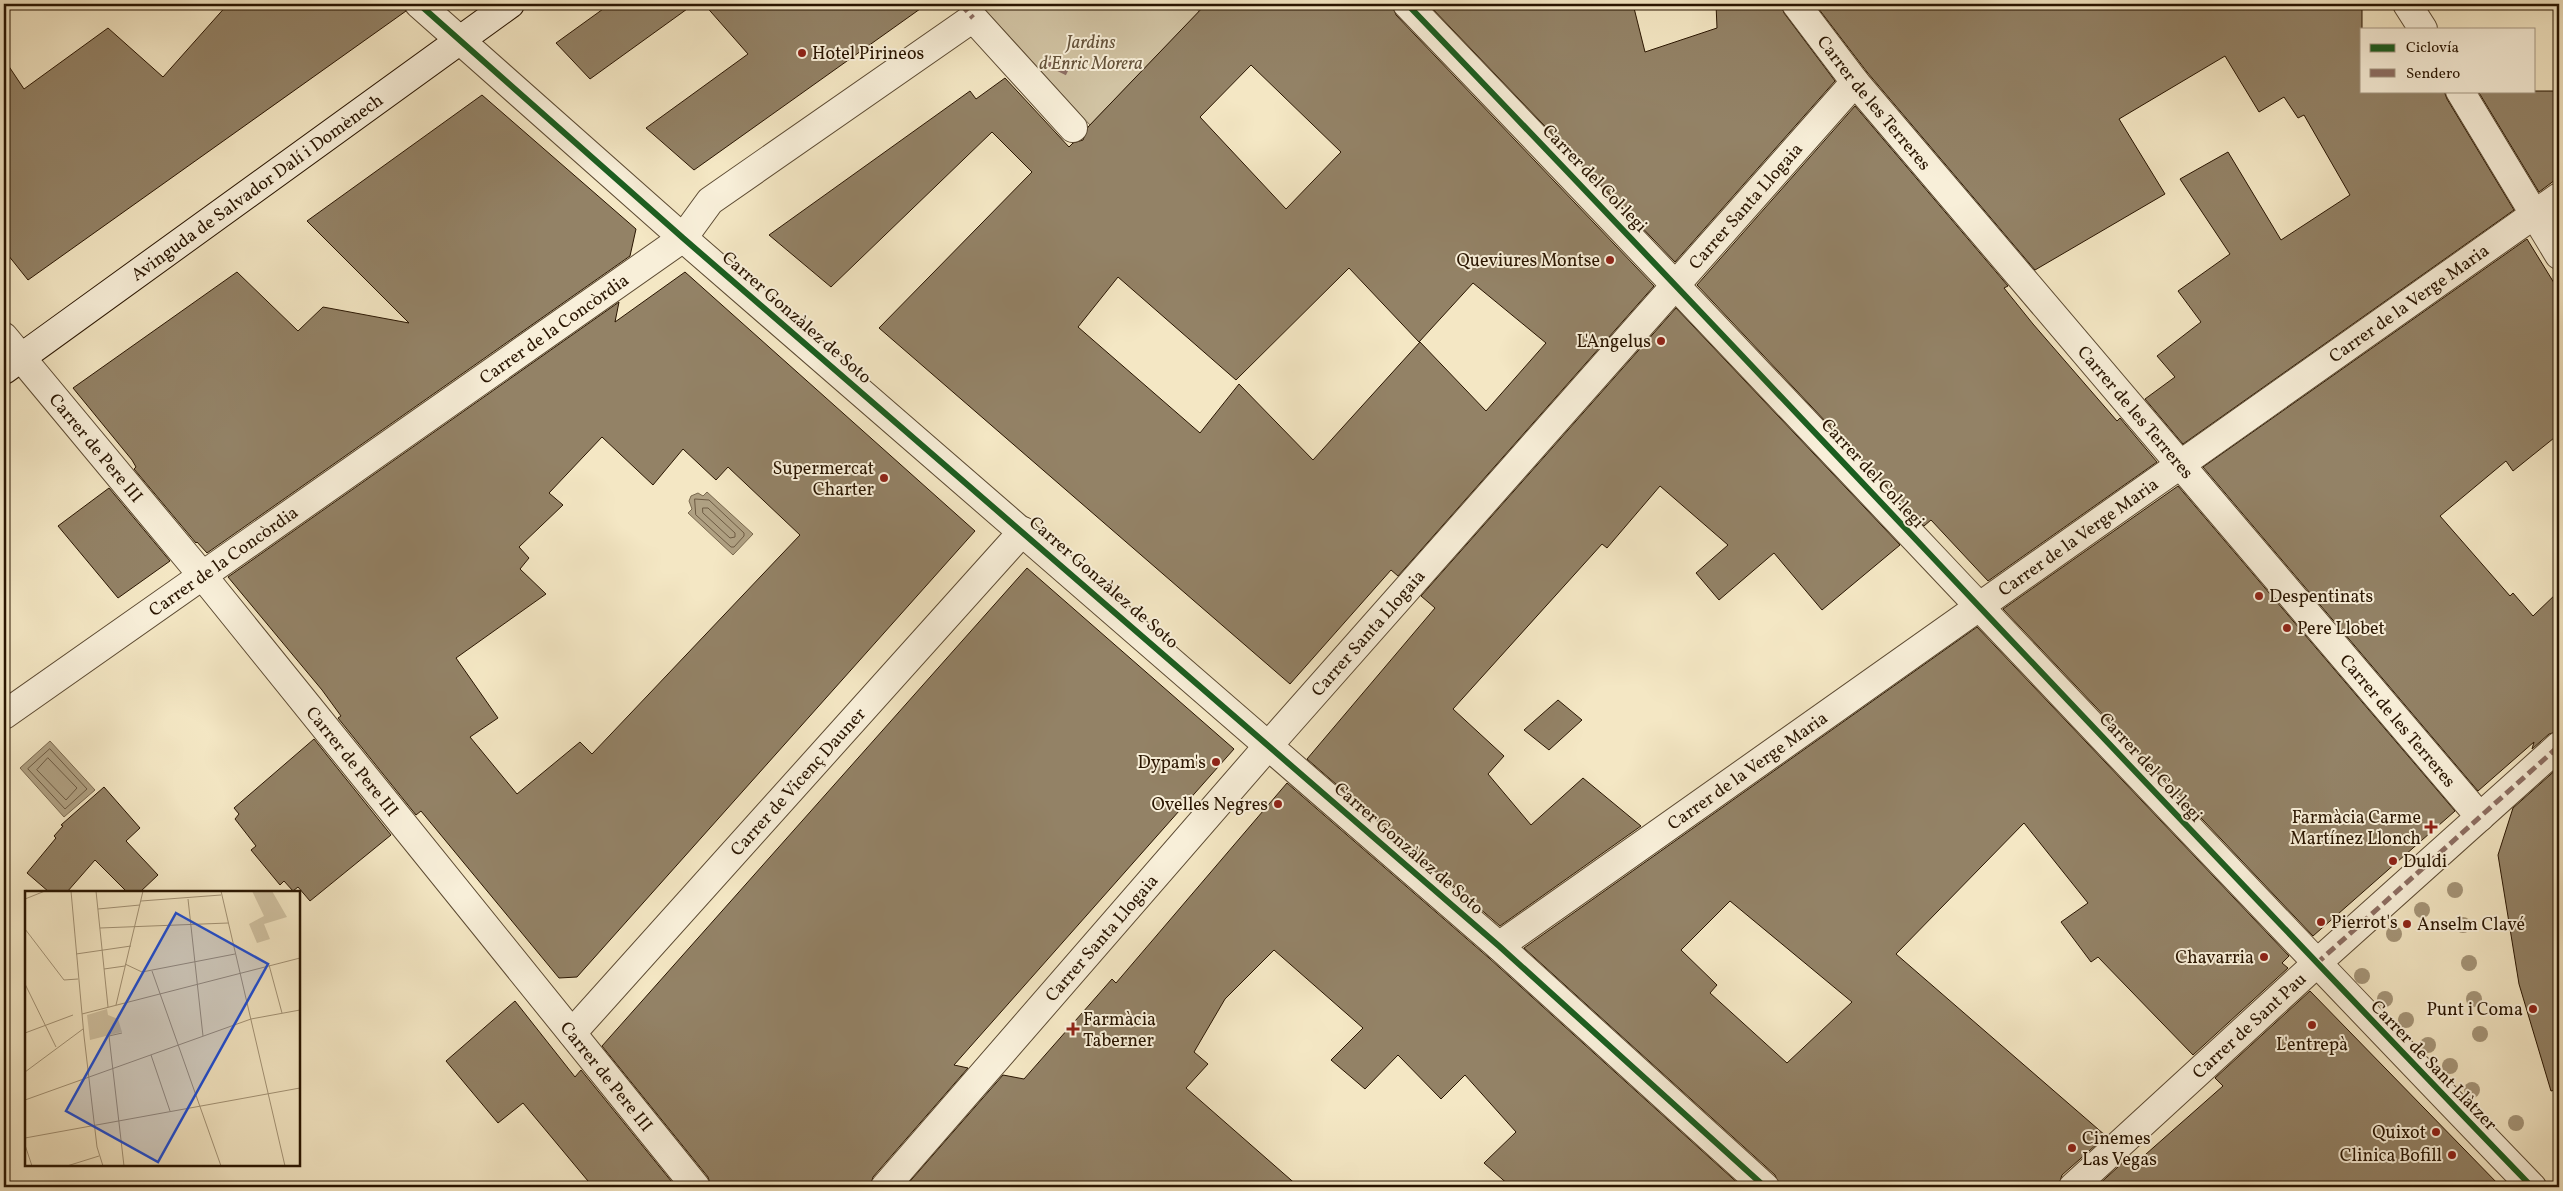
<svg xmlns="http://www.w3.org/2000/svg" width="2563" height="1191" font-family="Vollkorn,serif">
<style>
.green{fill:#d1c3a3;stroke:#7d6c52}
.water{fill:#afa082;stroke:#79684e}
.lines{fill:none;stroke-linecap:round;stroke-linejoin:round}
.shore{stroke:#6c5a42;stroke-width:1}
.building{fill:#938266;stroke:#291501;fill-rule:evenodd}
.minor-casing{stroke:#5c4a32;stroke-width:30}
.secondary-casing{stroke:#291501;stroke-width:30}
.minor{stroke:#f8efd9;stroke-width:28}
.secondary{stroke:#f8efd9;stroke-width:28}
.quiet{stroke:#8d6e63;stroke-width:5;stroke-dasharray:10 5;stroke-linecap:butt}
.cycleway-casing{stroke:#f8efd9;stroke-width:9}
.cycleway{stroke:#1b5e20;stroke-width:6}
.tree{fill:#a59578}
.poi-dot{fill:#8f2418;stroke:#f8efd9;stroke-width:2}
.labels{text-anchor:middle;stroke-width:4;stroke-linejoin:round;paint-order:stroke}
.park-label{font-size:18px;font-style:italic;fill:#64523a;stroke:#f8efd9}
.poi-label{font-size:18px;fill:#291501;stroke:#f8efd9;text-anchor:end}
.street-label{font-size:18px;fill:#291501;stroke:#f8efd9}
.inset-road{fill:none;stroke:#a39376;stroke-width:1}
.view{fill:#1d4ed8;fill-opacity:0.15;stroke:#1d4ed8;stroke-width:2.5}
.inset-edge{fill:none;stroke:#291501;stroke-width:2.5}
</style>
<rect width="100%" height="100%" fill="#f4e7c4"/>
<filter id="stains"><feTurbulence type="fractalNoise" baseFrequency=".004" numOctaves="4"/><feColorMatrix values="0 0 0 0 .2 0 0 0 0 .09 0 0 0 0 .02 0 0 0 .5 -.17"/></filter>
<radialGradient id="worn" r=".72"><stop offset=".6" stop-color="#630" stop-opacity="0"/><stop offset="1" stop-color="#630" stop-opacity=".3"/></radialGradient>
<!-- green -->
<polygon class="green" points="980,4 1195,4 1199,12 1090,125"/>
<!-- water -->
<g class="water">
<polygon points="707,492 753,534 733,555 688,513 692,509 689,501 691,496 698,493 703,496"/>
<polygon points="50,741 95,790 64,817 20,768"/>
</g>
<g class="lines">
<!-- shore -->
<g class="shore">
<polygon points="695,499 709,500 744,533 744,536 734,547 731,547 696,515"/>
<polygon points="703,508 708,508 735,533 735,537 730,538 703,513"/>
<polygon points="50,749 87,789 65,809 28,769"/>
<polygon points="48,758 77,788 66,800 37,770"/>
</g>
</g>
<!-- building -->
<g class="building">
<polygon points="228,4 404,4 406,11 28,280 4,250 4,59 24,89 108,28 163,77"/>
<polygon points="610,4 694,4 590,79 556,43"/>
<polygon points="704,4 927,4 694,170 646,128 748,54"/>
<path d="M1206 4H1392L1396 15 1654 286 1398 576 1391 570 1290 684 879 328 1032 172 992 132 831 287 769 235 970 91 976 99 1005 78 1069 147 1073 143 1083 140 1088 127ZM1251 65 1341 152 1286 209 1200 117ZM1349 268 1419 342 1473 283 1546 343 1486 411 1420 342 1313 460 1239 384 1200 433 1078 327 1118 277 1236 380Z"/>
<polygon points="1428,4 1633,4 1645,52 1717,28 1716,4 1781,4 1784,13 1835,81 1675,262"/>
<polygon points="1815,4 2362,4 2362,91 2444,91 2447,99 2514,210 2183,444 2145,399 2175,377 2157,356 2201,322 2178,291 2230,254 2180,179 2228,152 2281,240 2350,195 2304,115 2298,118 2284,97 2259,112 2225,56 2119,119 2165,194 2035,270 1867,72"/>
<polygon points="2478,91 2559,91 2559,177 2539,192"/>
<polygon points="482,95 636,229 630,256 207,553 197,542 196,543 134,469 136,467 132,460 73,388 237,272 298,331 323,307 409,323 307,221"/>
<polygon points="1855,106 2008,286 2004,288 2033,324 2117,421 2120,418 2157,462 1988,581 1931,520 1924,526 1697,285"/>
<polygon points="2527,239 2559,291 2559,434 2513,471 2506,461 2440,516 2510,596 2513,593 2533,616 2559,591 2559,731 2549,734 2532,749 2534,742 2478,791 2203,467"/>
<path d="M685 272 975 531 577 977 559 978 421 811 416 815 338 718 341 716 322 690 228 577 619 302 615 322ZM602 437 653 485 683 449 716 480 728 467 800 535 592 754 580 742 517 794 470 737 498 718 456 658 546 594 520 569 529 558 519 547 563 505 549 493Z"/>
<polygon points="1676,308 1900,545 1822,610 1774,553 1719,600 1696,573 1728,545 1660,486 1607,548 1602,544 1453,709 1504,756 1488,774 1531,825 1583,778 1641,826 1500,926 1307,759 1435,608 1421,596"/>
<polygon points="2178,486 2455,811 2313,936 2003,609"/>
<polygon points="109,488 170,561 118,598 58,526"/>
<polygon points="1027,568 1234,749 954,1065 968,1068 873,1177 870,1187 711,1187 708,1177 602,1046"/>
<path d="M1977 627 2289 956 2282 963 2288 968 2193 1055 2098 957 2091 962 2061 922 2088 903 2024 823 1896 954 2106 1136 2062 1175 2058 1187H1780L1775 1175 1524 948ZM1730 901 1852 1002 1787 1063 1710 993 1717 985 1681 950Z"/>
<polygon points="1558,700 1582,720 1549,750 1524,730"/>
<polygon points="314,739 391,835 310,901 298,887 293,891 284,881 280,885 251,850 256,846 235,819 239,814 234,808"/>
<polygon points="2559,767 2559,1089 2551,1091 2519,984 2498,855 2513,808"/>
<polygon points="1287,783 1489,958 1742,1187 1511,1187 1484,1163 1516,1132 1465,1075 1441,1099 1398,1055 1365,1089 1331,1060 1363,1028 1274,950 1225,999 1194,1052 1208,1064 1186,1088 1299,1187 905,1187 1003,1075 1024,1079 1112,979 1116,983"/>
<polygon points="104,787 140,828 126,841 158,875 140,892 127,892 95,860 67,892 49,892 27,873 56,838 54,836 63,826 61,825"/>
<polygon points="2310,991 2501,1187 2096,1187 2130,1156 2137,1162 2223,1086 2215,1078"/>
<polygon points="515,1001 575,1077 581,1070 676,1187 593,1187 523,1103 498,1123 446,1061"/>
</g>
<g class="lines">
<!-- minor casing -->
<g class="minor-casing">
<g id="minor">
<polyline points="419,4 683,238 1499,946 1765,1187"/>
<path d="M1407 4C1784 396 2154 796 2532 1187"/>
<path id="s1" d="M1796 4 1855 82 2480 817"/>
<polyline points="2407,4 2423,29"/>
<polyline points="2460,91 2559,255"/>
<path id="s2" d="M4 337 202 575 696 1187"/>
<path id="s3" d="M4 715 683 238 710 201 973 18 1073 128"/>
<path id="s4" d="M1499 946 2559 197"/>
<path id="s5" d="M572 1033 1023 531"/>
<path id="s6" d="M885 1187 1268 746 1855 82"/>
<path id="s7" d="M2073 1187 2316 964 2559 746"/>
</g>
</g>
<!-- secondary casing -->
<g class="secondary-casing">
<g id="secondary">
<path id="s8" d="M4 370 510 4"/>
</g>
</g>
<!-- minor -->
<use href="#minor" class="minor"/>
<!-- secondary -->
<use href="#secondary" class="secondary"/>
<!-- quiet -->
<g class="quiet">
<polyline points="961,4 973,18"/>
<polyline points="1045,62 1067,73"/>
<polyline points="2316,964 2559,746"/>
</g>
<!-- cycleway casing -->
<g class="cycleway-casing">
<g id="cycleway">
<polyline points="419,4 683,238 1499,946 1765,1187"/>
<path d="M1407 4C1784 396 2154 796 2532 1187"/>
</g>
</g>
<!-- cycleway -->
<use href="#cycleway" class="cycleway"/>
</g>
<!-- trees -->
<g class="tree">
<circle cx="2455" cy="890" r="8"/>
<circle cx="2422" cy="910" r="8"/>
<circle cx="2463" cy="925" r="8"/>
<circle cx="2394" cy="934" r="8"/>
<circle cx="2469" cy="963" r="8"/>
<circle cx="2362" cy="976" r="8"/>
<circle cx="2385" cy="999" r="8"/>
<circle cx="2474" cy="999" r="8"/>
<circle cx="2406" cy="1020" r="8"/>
<circle cx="2480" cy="1034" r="8"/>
<circle cx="2428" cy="1045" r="8"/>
<circle cx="2450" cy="1066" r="8"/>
<circle cx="2472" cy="1090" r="8"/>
<circle cx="2516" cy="1123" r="8"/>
</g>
<!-- markers -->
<g class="poi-dot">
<circle cx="802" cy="53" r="5"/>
<circle cx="1610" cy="260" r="5"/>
<circle cx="1661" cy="341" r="5"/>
<circle cx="884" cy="478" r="5"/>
<circle cx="2259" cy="596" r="5"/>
<circle cx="2287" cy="628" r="5"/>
<circle cx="1216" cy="762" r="5"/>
<circle cx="1278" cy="804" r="5"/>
<path d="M2428.5 819.5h5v5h5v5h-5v5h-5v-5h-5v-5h5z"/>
<circle cx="2393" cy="861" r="5"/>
<circle cx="2321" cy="922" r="5"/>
<circle cx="2407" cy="924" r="5"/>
<circle cx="2264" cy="957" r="5"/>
<circle cx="2533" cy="1009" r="5"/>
<circle cx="2312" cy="1025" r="5"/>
<path d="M1070.5 1021.5h5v5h5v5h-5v5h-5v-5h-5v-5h5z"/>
<circle cx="2436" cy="1132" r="5"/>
<circle cx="2072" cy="1148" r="5"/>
<circle cx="2452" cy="1155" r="5"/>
</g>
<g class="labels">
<!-- park labels -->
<g class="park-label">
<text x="1091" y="48">Jardins<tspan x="1091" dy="21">d'Enric Morera</tspan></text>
</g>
<!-- poi labels -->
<g class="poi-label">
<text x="812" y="59" text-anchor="start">Hotel Pirineos</text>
<text x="1600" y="266">Queviures Montse</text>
<text x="1651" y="347">L'Angelus</text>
<text x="874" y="474">Supermercat<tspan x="874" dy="21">Charter</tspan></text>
<text x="2269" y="602" text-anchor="start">Despentinats</text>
<text x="2297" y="634" text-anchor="start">Pere Llobet</text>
<text x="1206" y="768">Dypam's</text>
<text x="1268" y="810">Ovelles Negres</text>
<text x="2421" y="823">Farmàcia Carme<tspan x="2421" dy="21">Martínez Llonch</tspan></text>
<text x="2403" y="867" text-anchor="start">Duldi</text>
<text x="2331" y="928" text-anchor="start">Pierrot's</text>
<text x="2417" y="930" text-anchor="start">Anselm Clavé</text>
<text x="2254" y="963">Chavarria</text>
<text x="2523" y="1015">Punt i Coma</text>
<text x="1083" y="1025" text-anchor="start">Farmàcia<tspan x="1083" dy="21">Taberner</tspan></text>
<text x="2312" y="1050" text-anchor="middle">L'entrepà</text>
<text x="2426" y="1138">Quixot</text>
<text x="2082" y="1144" text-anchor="start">Cinemes<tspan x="2082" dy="21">Las Vegas</tspan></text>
<text x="2442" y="1161">Clinica Bofill</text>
</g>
<!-- street labels -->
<g class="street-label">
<text dy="6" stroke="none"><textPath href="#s1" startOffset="126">Carrer de les Terreres</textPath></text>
<text transform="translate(1595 178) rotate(46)" y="6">Carrer del Col·legi</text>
<text dy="6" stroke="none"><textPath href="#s8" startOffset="312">Avinguda de Salvador Dalí i Domènech</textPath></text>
<text dy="6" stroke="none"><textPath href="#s6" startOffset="1305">Carrer Santa Llogaia</textPath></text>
<text dy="6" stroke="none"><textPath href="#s4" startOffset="1114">Carrer de la Verge Maria</textPath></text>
<text transform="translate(797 317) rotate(41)" y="6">Carrer Gonzàlez de Soto</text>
<text dy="6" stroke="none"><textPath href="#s3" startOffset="672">Carrer de la Concòrdia</textPath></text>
<text dy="6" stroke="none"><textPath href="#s1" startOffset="531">Carrer de les Terreres</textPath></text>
<text dy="6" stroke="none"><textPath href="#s2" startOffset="144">Carrer de Pere III</textPath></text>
<text transform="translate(1873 473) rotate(47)" y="6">Carrer del Col·legi</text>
<text dy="6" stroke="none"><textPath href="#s4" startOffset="709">Carrer de la Verge Maria</textPath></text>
<text dy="6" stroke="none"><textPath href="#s3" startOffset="268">Carrer de la Concòrdia</textPath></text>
<text transform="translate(1104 582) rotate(41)" y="6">Carrer Gonzàlez de Soto</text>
<text dy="6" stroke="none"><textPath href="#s6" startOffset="735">Carrer Santa Llogaia</textPath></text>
<text dy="6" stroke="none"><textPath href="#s1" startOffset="936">Carrer de les Terreres</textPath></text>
<text dy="6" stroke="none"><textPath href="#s2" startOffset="549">Carrer de Pere III</textPath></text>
<text transform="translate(2151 767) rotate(47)" y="6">Carrer del Col·legi</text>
<text dy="6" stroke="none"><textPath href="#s4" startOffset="304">Carrer de la Verge Maria</textPath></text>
<text dy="6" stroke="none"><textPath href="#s5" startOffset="338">Carrer de Vicenç Dauner</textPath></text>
<text transform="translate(1409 848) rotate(41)" y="6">Carrer Gonzàlez de Soto</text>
<text dy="6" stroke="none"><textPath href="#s6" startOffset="330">Carrer Santa Llogaia</textPath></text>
<text dy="6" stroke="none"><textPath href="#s7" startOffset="239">Carrer de Sant Pau</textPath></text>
<text transform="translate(2434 1065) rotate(46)" y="6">Carrer de Sant Llàtzer</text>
<text dy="6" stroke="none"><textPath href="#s2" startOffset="954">Carrer de Pere III</textPath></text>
</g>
</g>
<!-- overview -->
<g transform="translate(25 891)">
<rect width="275" height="275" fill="#f4e7c4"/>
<path d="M227 0H247L262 26 239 33 245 48 232 52 224 33 239 25ZM82 118 83 124 93 128 97 141 65 149 62 124Z" fill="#d1c3a3"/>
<path class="inset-road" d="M46 0 59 145 72 256 78 275M71 0 83 116M196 0 260 275M0 8 20 0M163 8 178 145M116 10 196 4M73 18 115 14M75 37 203 32M0 38 39 89 53 88M51 63 106 55M100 73 117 81 210 63M244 74 257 122M79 78 100 75M127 80 196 275M0 93 31 156M91 114 118 0M57 123 275 67M0 142 48 124M97 142 84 145 99 275M126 164 145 220M0 181 58 138M0 209 226 128 275 119M0 247 275 197M0 254 7 275M42 275 74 265"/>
<path class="view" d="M151 22 243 73 133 271 41 220Z"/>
<rect width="275" height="275" class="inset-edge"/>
</g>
<!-- margin -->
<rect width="2563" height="1191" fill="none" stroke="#f4e7c4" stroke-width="20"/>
<rect x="5" y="5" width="2553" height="1181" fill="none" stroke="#291501" stroke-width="2.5"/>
<rect x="10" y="10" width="2543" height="1171" fill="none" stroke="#291501"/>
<!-- legend -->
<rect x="2360" y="28" width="175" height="65" fill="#f8efd9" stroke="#a59883"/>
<rect x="2370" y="44" width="25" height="8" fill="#1b5e20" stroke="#a59883"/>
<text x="2406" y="52" font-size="15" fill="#291501">Ciclovía</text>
<rect x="2370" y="69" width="25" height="8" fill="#8d6e63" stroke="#a59883"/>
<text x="2406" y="78" font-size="15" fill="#291501">Sendero</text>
<rect width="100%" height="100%" filter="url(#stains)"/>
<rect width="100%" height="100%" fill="url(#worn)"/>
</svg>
